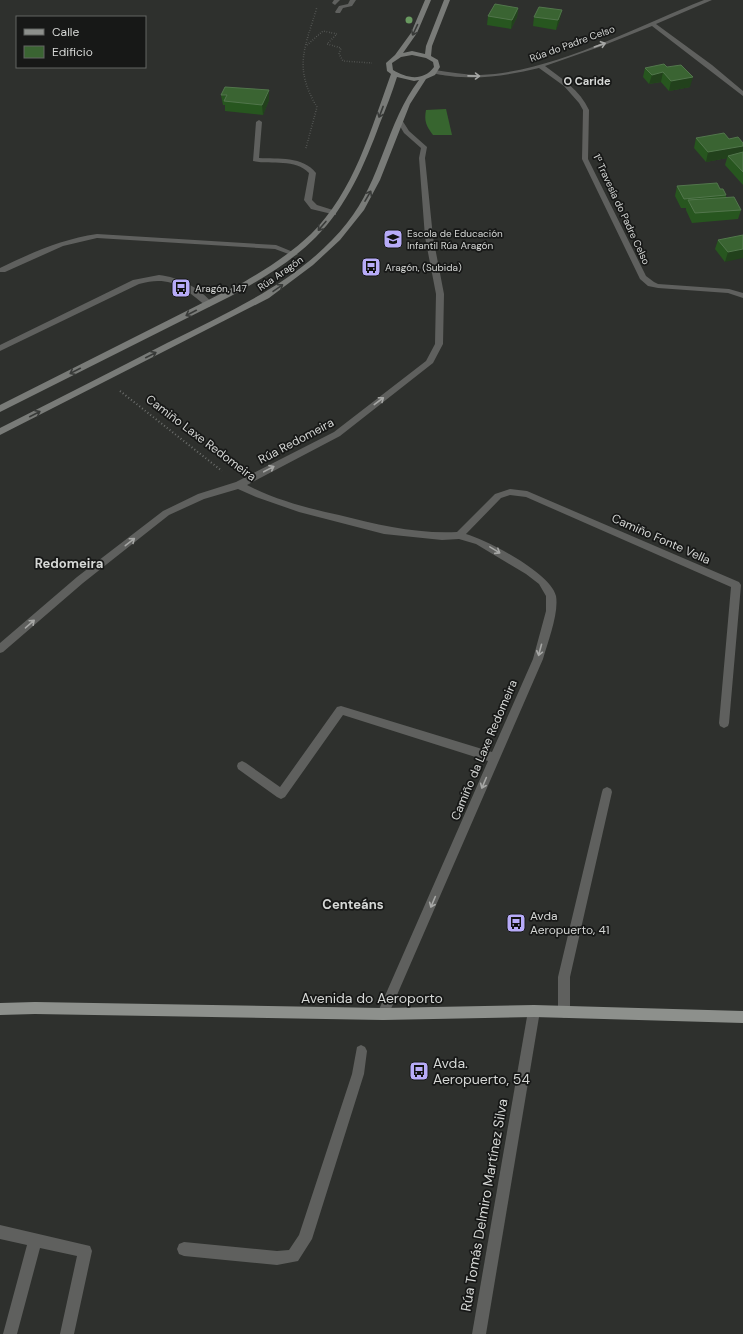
<svg xmlns="http://www.w3.org/2000/svg" width="743" height="1334" font-family="'DM Sans',sans-serif">
<style>
.green{fill:#37652f}
.lines{fill:none;stroke-linecap:round;stroke-linejoin:round}
.path-far1{stroke:#6c6e6c;stroke-width:1.5;stroke-dasharray:0.5 2;stroke-linecap:butt}
.path{stroke:#6c6e6c;stroke-width:2;stroke-dasharray:1 2.5;stroke-linecap:butt}
.lane{fill:#5f605e;fill-rule:evenodd}
.street{fill:#5f605e;fill-rule:evenodd}
.secondary{fill:#797b78;fill-rule:evenodd}
.primary{fill:#8d908c;fill-rule:evenodd}
.tree{fill:#699a60}
.wall{fill:#27561f}
.shaded-wall{fill:#22411c}
.building{fill:#3a6432;stroke:#52764c}
.oneway{stroke:#393b39}
.oneway2{stroke:#a6a7a5}
.labels{text-anchor:middle;stroke-width:3.5;stroke-linejoin:round;paint-order:stroke}
.far-street-label{font-size:10px;fill:#d5d7d5;stroke:#171817}
.far-poi-label{font-size:10px;fill:#d5d7d5;stroke:#171817;text-anchor:start}
.far-neighbourhood-label{font-size:11px;font-weight:bold;fill:#d5d7d5;stroke:#171817}
.street-label{font-size:12px;fill:#d5d7d5;stroke:#171817}
.poi-label{font-size:12px;fill:#d5d7d5;stroke:#171817;text-anchor:start}
.neighbourhood-label{font-size:13px;font-weight:bold;fill:#d5d7d5;stroke:#171817}
.near-street-label{font-size:14px;fill:#d5d7d5;stroke:#171817}
.near-poi-label{font-size:14px;fill:#d5d7d5;stroke:#171817;text-anchor:start}
</style>
<rect width="100%" height="100%" fill="#2e302d"/>
<!-- green -->
<path class="green" d="M446 109 452 135H433C426 126 424 121 426 110Z"/>
<g class="lines">
<!-- path-far1 -->
<g class="path-far1">
<polyline points="307,45 323,31 337,34 327,44 341,48 339,54 343,61 372,63"/>
<path d="M306 148 317 107C293 67 305 48 317 7"/>
</g>
<!-- path -->
<polyline class="path" points="120,391 222,471"/>
<!-- lane -->
<g class="lane">
<path d="M259 120 262 122 259 158C278 159 303 156 316 173L312 200 317 205 336 211V215L311 209 304 200 309 173C295 158 271 165 253 161L256 122Z"/>
<polygon points="607,787 611,789 612,792 570,977 570,1012 568,1016 564,1018 560,1016 558,1012 558,977 602,792 603,789"/>
</g>
<!-- street -->
<g class="street">
<polygon points="334,0 340,0 335,5 332,3"/>
<polygon points="350,0 356,0 352,6 343,8 340,13 336,13 335,12 339,6 348,4"/>
<path d="M704 0H712L656 24 712 65 743 91V96L652 26 602 46 545 66C562 79 580 90 589 110L588 159 646 276 654 282 658 284 729 289 743 293V298L728 293 658 288 648 286 640 279 582 159 583 110 579 103 564 86 539 68C509 75 480 80 450 76 444 75 436 75 432 72L435 70C450 72 465 75 480 75 554 72 635 27 704 0Z"/>
<path d="M400 119 402 120 409 131 427 147 425 158 433 237 444 294 443 344 433 363 340 436 247 485C276 500 307 508 339 515 378 525 417 534 457 532L495 494 510 489 527 491 739 582 741 585 729 723 728 726 724 728 720 726 719 723 731 587 526 497 510 495 501 498 466 534C487 540 551 573 556 596 559 613 548 641 543 659L387 1018 383 1020 379 1018 377 1014 488 761 343 715 285 797 281 799 277 797 238 769 237 766 238 763 242 761 246 763 280 787 337 707 341 706 492 752 533 659 546 611V596L539 584 526 574 476 544 459 539 442 540 384 534 299 512 256 497 238 489 204 499 169 515 83 583 3 652 0 653V643L77 577 163 511 198 494 236 482 334 432 426 361 435 344 436 294 425 237 419 158 421 148 404 133 397 121Z"/>
<path d="M97 234 276 245 298 254 294 256 275 249 97 238 63 246 5 272H0V268C31 253 62 239 97 234Z"/>
<path d="M159 275C179 277 200 288 213 304L209 307 206 306C183 287 170 275 139 284L0 351V345L133 280Z"/>
<polygon points="534,1005 538,1007 540,1011 486,1334 472,1334 528,1011 530,1007"/>
<polygon points="361,1045 365,1047 367,1051 364,1074 312,1239 298,1261 277,1265 184,1256 179,1254 177,1249 179,1244 184,1242 277,1251 289,1250 299,1235 352,1074 357,1047"/>
<polygon points="0,1225 90,1246 92,1251 74,1334 60,1334 77,1256 40,1248 17,1334 3,1334 27,1245 0,1239"/>
</g>
<!-- secondary -->
<path class="secondary" d="M425 0H431L417 33 403 53 412 51 425 54 426 46 444 0H450L432 46 431 56 438 60 440 67 435 75 426 79 410 104 380 180 364 210 340 240 313 265 269 298 0 435V428C56 400 112 371 167 343 232 310 301 281 347 223 382 180 386 123 419 80L414 81 397 77C392 93 386 108 380 123 365 164 347 206 316 237 291 262 262 279 231 296L0 412V405L244 282C268 268 291 253 311 234 354 192 371 129 391 74L387 71 386 63 395 55 411 33ZM412 55 426 58 433 62 434 67C423 82 406 78 393 70L392 63 401 57Z"/>
<!-- primary -->
<polygon class="primary" points="35,1002 383,1008 534,1005 743,1011 743,1023 534,1017 383,1020 35,1014 0,1015 0,1003"/>
</g>
<!-- trees -->
<circle class="tree" cx="409" cy="20" r="3.5"/>
<!-- wall -->
<g class="wall">
<polygon points="518,8 517,17 511,29 487,25 488,16"/>
<polygon points="534,17 560,20 556,30 533,26"/>
<polygon points="667,67 690,87 669,91 661,82 649,84 643,77 645,68"/>
<polygon points="221,95 269,100 263,115 225,111 225,105 223,105"/>
<polygon points="696,138 729,139 743,143 743,185 725,165 727,158 706,162 694,148"/>
<polygon points="677,186 720,189 726,195 726,197 741,210 738,219 692,223 686,210 686,208 681,208 675,196"/>
<polygon points="743,235 725,262 715,249 718,240"/>
</g>
<!-- shaded-wall -->
<g class="shaded-wall">
<polygon points="518,8 517,17 511,29 512,20"/>
<polygon points="562,10 560,20 556,30 558,20"/>
<polygon points="663,72 661,82 649,84 652,75"/>
<polygon points="693,77 690,87 669,91 671,81"/>
<polygon points="269,90 269,100 263,115 262,105"/>
<polygon points="743,146 743,152 742,155 728,156 727,158 706,162 708,152"/>
<polygon points="743,249 743,258 725,262 728,252"/>
</g>
<!-- building -->
<g class="building">
<polygon points="495,4 518,8 512,20 488,16"/>
<polygon points="539,7 562,10 558,20 534,17"/>
<polygon points="664,64 667,67 681,65 693,77 671,81 663,72 652,75 645,68"/>
<polygon points="225,87 269,90 262,105 224,101 227,95 221,95"/>
<polygon points="724,133 729,139 738,137 743,143 743,146 708,152 696,138"/>
<polygon points="743,152 743,172 728,156"/>
<polygon points="717,183 720,189 723,189 726,195 684,199 677,186"/>
<polygon points="734,197 741,210 695,213 688,200"/>
<polygon points="743,235 743,249 728,252 718,240"/>
</g>
<!-- one-way arrows -->
<defs><path id="oneway-shaft" d="M-6 0H5M1.5-3L5.5 0L1.5 3" fill="none" stroke-width="1.6" stroke-linecap="round" stroke-linejoin="round"/></defs>
<g class="oneway">
<use href="#oneway-shaft" transform="translate(415 30) rotate(115)"/>
<use href="#oneway-shaft" transform="translate(381 112) rotate(111)"/>
<use href="#oneway-shaft" transform="translate(368 196) rotate(-60)"/>
<use href="#oneway-shaft" transform="translate(322 226) rotate(131)"/>
<use href="#oneway-shaft" transform="translate(278 288) rotate(-35)"/>
<use href="#oneway-shaft" transform="translate(191 313) rotate(153)"/>
<use href="#oneway-shaft" transform="translate(151 355) rotate(-27)"/>
<use href="#oneway-shaft" transform="translate(75 371) rotate(153)"/>
<use href="#oneway-shaft" transform="translate(35 414) rotate(-27)"/>
</g>
<g class="oneway2">
<use href="#oneway-shaft" transform="translate(600 45) rotate(-19)"/>
<use href="#oneway-shaft" transform="translate(474 76) rotate(1)"/>
<use href="#oneway-shaft" transform="translate(379 401) rotate(-37)"/>
<use href="#oneway-shaft" transform="translate(269 469) rotate(-28)"/>
<use href="#oneway-shaft" transform="translate(130 542) rotate(-38)"/>
<use href="#oneway-shaft" transform="translate(495 550) rotate(31)"/>
<use href="#oneway-shaft" transform="translate(30 624) rotate(-41)"/>
<use href="#oneway-shaft" transform="translate(540 650) rotate(105)"/>
<use href="#oneway-shaft" transform="translate(484 783) rotate(113)"/>
<use href="#oneway-shaft" transform="translate(433 902) rotate(113)"/>
</g>
<!-- icons -->
<defs>
<g id="school-square" transform="scale(1)"><rect x="-9" y="-9" width="18" height="18" rx="4" fill="#b7abf8" stroke="#171817"/><path d="M0-5L7-2L0 1L-7-2ZM-4 1L0 2.5L4 1V4Q0 6-4 4Z" fill="#111"/></g>
<g id="bus-square" transform="scale(1)"><rect x="-9" y="-9" width="18" height="18" rx="4" fill="#b7abf8" stroke="#171817"/><path d="M-5-6H5V4H4V6H2V4H-2V6H-4V4H-5ZM-3.5-4V0h7V-4ZM-3.5 1.2v1.5H-2V1.2ZM2 1.2v1.5H3.5V1.2Z" fill="#111"/></g>
</defs>
<g fill-rule="evenodd">
<use href="#school-square" x="393" y="239"/>
<use href="#bus-square" x="371" y="267"/>
<use href="#bus-square" x="181" y="288"/>
<use href="#bus-square" x="516" y="923"/>
<use href="#bus-square" x="419" y="1071"/>
</g>
<g class="labels">
<!-- far-street labels -->
<g class="far-street-label">
<text transform="translate(572 43) rotate(-20)" y="4">Rúa do Padre Celso</text>
<text transform="translate(622 209) rotate(65)" y="4">1ª Travesía do Padre Celso</text>
<text transform="translate(280 273) rotate(-35)" y="4">Rúa Aragón</text>
</g>
<!-- far-poi labels -->
<g class="far-poi-label">
<text x="407" y="237">Escola de Educación<tspan x="407" dy="12">Infantil Rúa Aragón</tspan></text>
<text x="385" y="271">Aragón, (Subida)</text>
<text x="195" y="292">Aragón, 147</text>
</g>
<!-- far-neighbourhood labels -->
<g class="far-neighbourhood-label">
<text x="587" y="85">O Caride</text>
</g>
<!-- street labels -->
<g class="street-label">
<text transform="translate(201 438) rotate(37)" y="4">Camiño Laxe Redomeira</text>
<text transform="translate(296 441) rotate(-28)" y="4">Rúa Redomeira</text>
<text transform="translate(661 539) rotate(24)" y="4">Camiño Fonte Vella</text>
<text transform="translate(484 750) rotate(-67)" y="4">Camiño da Laxe Redomeira</text>
</g>
<!-- poi labels -->
<g class="poi-label">
<text x="530" y="920">Avda<tspan x="530" dy="14">Aeropuerto, 41</tspan></text>
</g>
<!-- neighbourhood labels -->
<g class="neighbourhood-label">
<text x="69" y="568">Redomeira</text>
<text x="353" y="909">Centeáns</text>
</g>
<!-- near-street labels -->
<g class="near-street-label">
<text x="372" y="1003">Avenida do Aeroporto</text>
<text transform="translate(484 1205) rotate(-80)" y="5">Rúa Tomás Delmiro Martínez Silva</text>
</g>
<!-- near-poi labels -->
<g class="near-poi-label">
<text x="433" y="1068">Avda.<tspan x="433" dy="16">Aeropuerto, 54</tspan></text>
</g>
</g>
<!-- legend -->
<rect x="16" y="16" width="130" height="52" fill="#171817" stroke="#636463"/>
<rect x="24" y="29" width="20" height="6" fill="#8d908c" stroke="#636463"/>
<text x="52" y="36" font-size="12" fill="#d5d7d5">Calle</text>
<rect x="24" y="46" width="20" height="12" fill="#3a6432" stroke="#636463"/>
<text x="52" y="56" font-size="12" fill="#d5d7d5">Edificio</text>
</svg>
